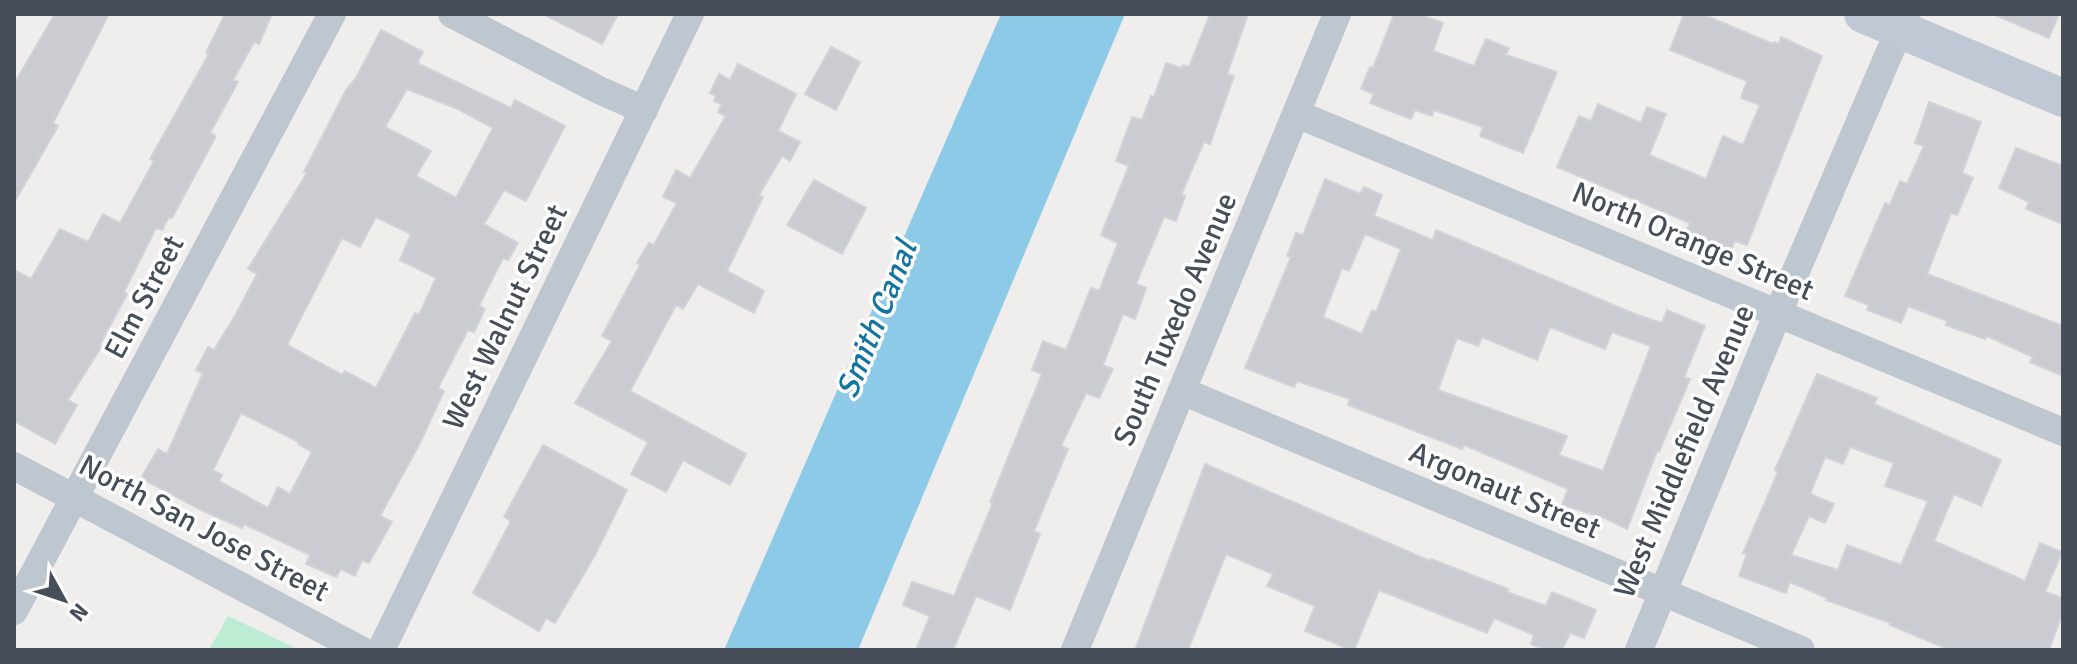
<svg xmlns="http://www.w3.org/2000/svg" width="2077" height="664" font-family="Signika,sans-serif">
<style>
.green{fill:#bdecd4}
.water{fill:#8ccae7}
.building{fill:#caccd2;stroke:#d1d3d8;stroke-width:2;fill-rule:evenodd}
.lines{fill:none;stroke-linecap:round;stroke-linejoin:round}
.street{stroke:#bec6cf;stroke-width:28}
.secondary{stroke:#c0c8d5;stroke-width:38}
.labels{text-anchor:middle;stroke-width:7;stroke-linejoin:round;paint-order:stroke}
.street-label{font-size:30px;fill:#464e59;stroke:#fff}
.water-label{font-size:32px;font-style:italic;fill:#13749f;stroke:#fff}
</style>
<rect width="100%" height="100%" fill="#f0eded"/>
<!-- green -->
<polygon class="green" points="228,616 300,650 209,650"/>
<!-- water -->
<polygon class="water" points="1001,14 1125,14 858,650 724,650"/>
<!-- building -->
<g class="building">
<polygon points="55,14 109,14 53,123 58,126 14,203 14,84"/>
<polygon points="225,14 272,14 259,44 254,42 233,80 238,82 210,133 216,136 172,218 169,217 162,230 156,228 124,292 127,294 100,345 102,346 68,400 77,405 55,444 14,421 14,270 31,279 60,229 88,242 103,214 120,223 154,161 150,159 209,54 206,53"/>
<polygon points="543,14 618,14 602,44"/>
<polygon points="1210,14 1248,14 1227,74 1234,76 1210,144 1204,142 1181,195 1185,196 1176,221 1164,217 1136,284 1146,288 1135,319 1123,314 1103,365 1113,369 1099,398 1086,393 1061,446 1068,449 1034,531 1040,534 1010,610 976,596 953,650 916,650 930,616 903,605 912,582 954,596 993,503 990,502 1042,374 1032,370 1043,341 1066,350 1091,288 1099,291 1118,243 1101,235 1129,166 1116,161 1132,117 1142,120 1151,96 1154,97 1166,63 1182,68 1183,65 1189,67"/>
<polygon points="1394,14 1419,14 1443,23 1433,51 1474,66 1486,39 1509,48 1506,55 1557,72 1523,153 1480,136 1483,127 1434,110 1432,116 1415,110 1411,119 1370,103 1374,94 1361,89 1370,67 1373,68"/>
<polygon points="1684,14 1702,14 1773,44 1774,42 1779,44 1781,37 1822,56 1747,245 1735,241 1730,252 1685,234 1690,223 1557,167 1579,116 1591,121 1598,104 1641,123 1647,107 1666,114 1649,155 1706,179 1723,136 1743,145 1760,105 1741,98 1747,81 1670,50"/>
<polygon points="1993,14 2059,14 2049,38"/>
<path d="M381 30 423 52 417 63 511 108 515 100 565 126 526 201 504 190 484 224 518 243 508 260 503 258 479 306 485 309 474 332 468 330 438 388 444 391 419 445 380 516 392 522 369 563 362 560 355 576 341 569 336 577 306 564 310 555 244 524 242 528 203 511 141 478 158 449 167 454 203 373 196 370 208 347 214 350 236 314 257 274 248 269 307 173 304 172 346 90 356 78ZM407 89 458 109 493 128 456 198 416 176 431 151 385 127ZM376 217 411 234 400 260 436 278 419 315 415 313 376 388 345 371 342 375 287 345 342 238 360 247ZM241 413 299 442 298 444 312 452 290 494 278 487 268 508 219 481 222 475 213 470Z"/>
<polygon points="831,47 860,62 836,110 805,94"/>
<polygon points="738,64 796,94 778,131 800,142 790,161 782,156 759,195 763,197 727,271 764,291 754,313 698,284 683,309 676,305 630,391 746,454 730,485 683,460 666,492 631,474 648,442 575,403 612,341 602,336 640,265 637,263 649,243 654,245 677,203 663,197 676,170 690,178 726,116 718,112 722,104 714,101 716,96 710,93 719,74 730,80"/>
<polygon points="1929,102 1981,122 1962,173 1973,178 1957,215 1951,213 1927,274 2063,326 2063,376 2030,362 2033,357 1987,336 1985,339 1946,325 1947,321 1908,306 1901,323 1867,310 1869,305 1845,296 1885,203 1890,205 1900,181 1907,184 1924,146 1915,143"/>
<polygon points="2016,148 2063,166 2063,224 2026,209 2029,202 1999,188"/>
<path d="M1325 179 1360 194 1364 187 1382 195 1374 216 1433 240 1436 230 1637 315 1662 323 1667 310 1705 326 1684 377 1690 379 1659 452 1657 451 1627 529 1605 518 1562 505 1568 489 1464 445 1462 449 1348 405 1350 399 1297 381 1294 387 1245 368 1291 257 1287 256 1296 233 1303 235ZM1365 234 1401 249 1376 312 1372 310 1362 334 1323 317 1342 268 1349 271ZM1550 327 1605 349 1612 332 1651 346 1603 471 1559 455 1567 436 1438 390 1457 338 1478 346 1482 337 1537 360Z"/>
<polygon points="814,180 866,208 842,254 787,225"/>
<path d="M1817 374 1877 398 1874 404 2001 460 1981 506 1954 494 1934 541 2025 581 2040 543 2062 552 2045 592 2063 598V611L2049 650H1950L1890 625 1891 623 1826 600 1827 598 1790 582 1786 593 1739 576 1747 554 1743 553 1778 472 1775 470ZM1850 447 1894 463 1885 486 1928 501 1901 565 1847 545 1838 570 1791 555 1809 516 1825 523 1834 504 1810 494 1825 457 1843 464Z"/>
<polygon points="543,445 627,490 595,555 555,623 546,618 539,631 473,593 511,521 504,517"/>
<polygon points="1205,464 1430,561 1431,559 1508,589 1507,592 1546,606 1552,592 1596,610 1584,638 1570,633 1562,650 1547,650 1531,644 1534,635 1494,618 1487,633 1379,590 1354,650 1351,650 1305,631 1315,606 1267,586 1273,574 1226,554 1188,650 1135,650"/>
</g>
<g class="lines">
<!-- street -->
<g class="street">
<polyline points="452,14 599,90 644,110"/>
<polyline points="1297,114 2063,432"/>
<polyline points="1182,391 1801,650"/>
<polyline points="14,466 361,650"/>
<polyline points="14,611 332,14"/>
<polyline points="381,650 690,14"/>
<polyline points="1075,650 1337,14"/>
<polyline points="1639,650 1778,313 1906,14"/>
</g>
<!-- secondary -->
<polyline class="secondary" points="1863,14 2063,98"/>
</g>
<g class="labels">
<!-- street labels -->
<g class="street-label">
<text transform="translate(1693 241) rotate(23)" y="10">North Orange Street</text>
<text transform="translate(144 297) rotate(-62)" y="10">Elm Street</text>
<text transform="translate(505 317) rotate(-64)" y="10">West Walnut Street</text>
<text transform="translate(1175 319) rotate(-67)" y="10">South Tuxedo Avenue</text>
<text transform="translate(1684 451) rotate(-67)" y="10">West Middlefield Avenue</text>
<text transform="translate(1505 490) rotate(23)" y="10">Argonaut Street</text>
<text transform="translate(204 528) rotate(28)" y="10">North San Jose Street</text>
</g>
<!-- water labels -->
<g class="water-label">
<text transform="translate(876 319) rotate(-68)" y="11">Smith Canal</text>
</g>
</g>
<!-- border -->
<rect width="2077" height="664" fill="none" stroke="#464e59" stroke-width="32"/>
<!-- north arrow -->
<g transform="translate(64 600) rotate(130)" stroke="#ffffff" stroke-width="6" paint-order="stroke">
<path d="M0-6L14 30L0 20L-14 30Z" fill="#464e59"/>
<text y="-12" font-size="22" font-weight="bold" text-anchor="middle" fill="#464e59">N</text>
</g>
</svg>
